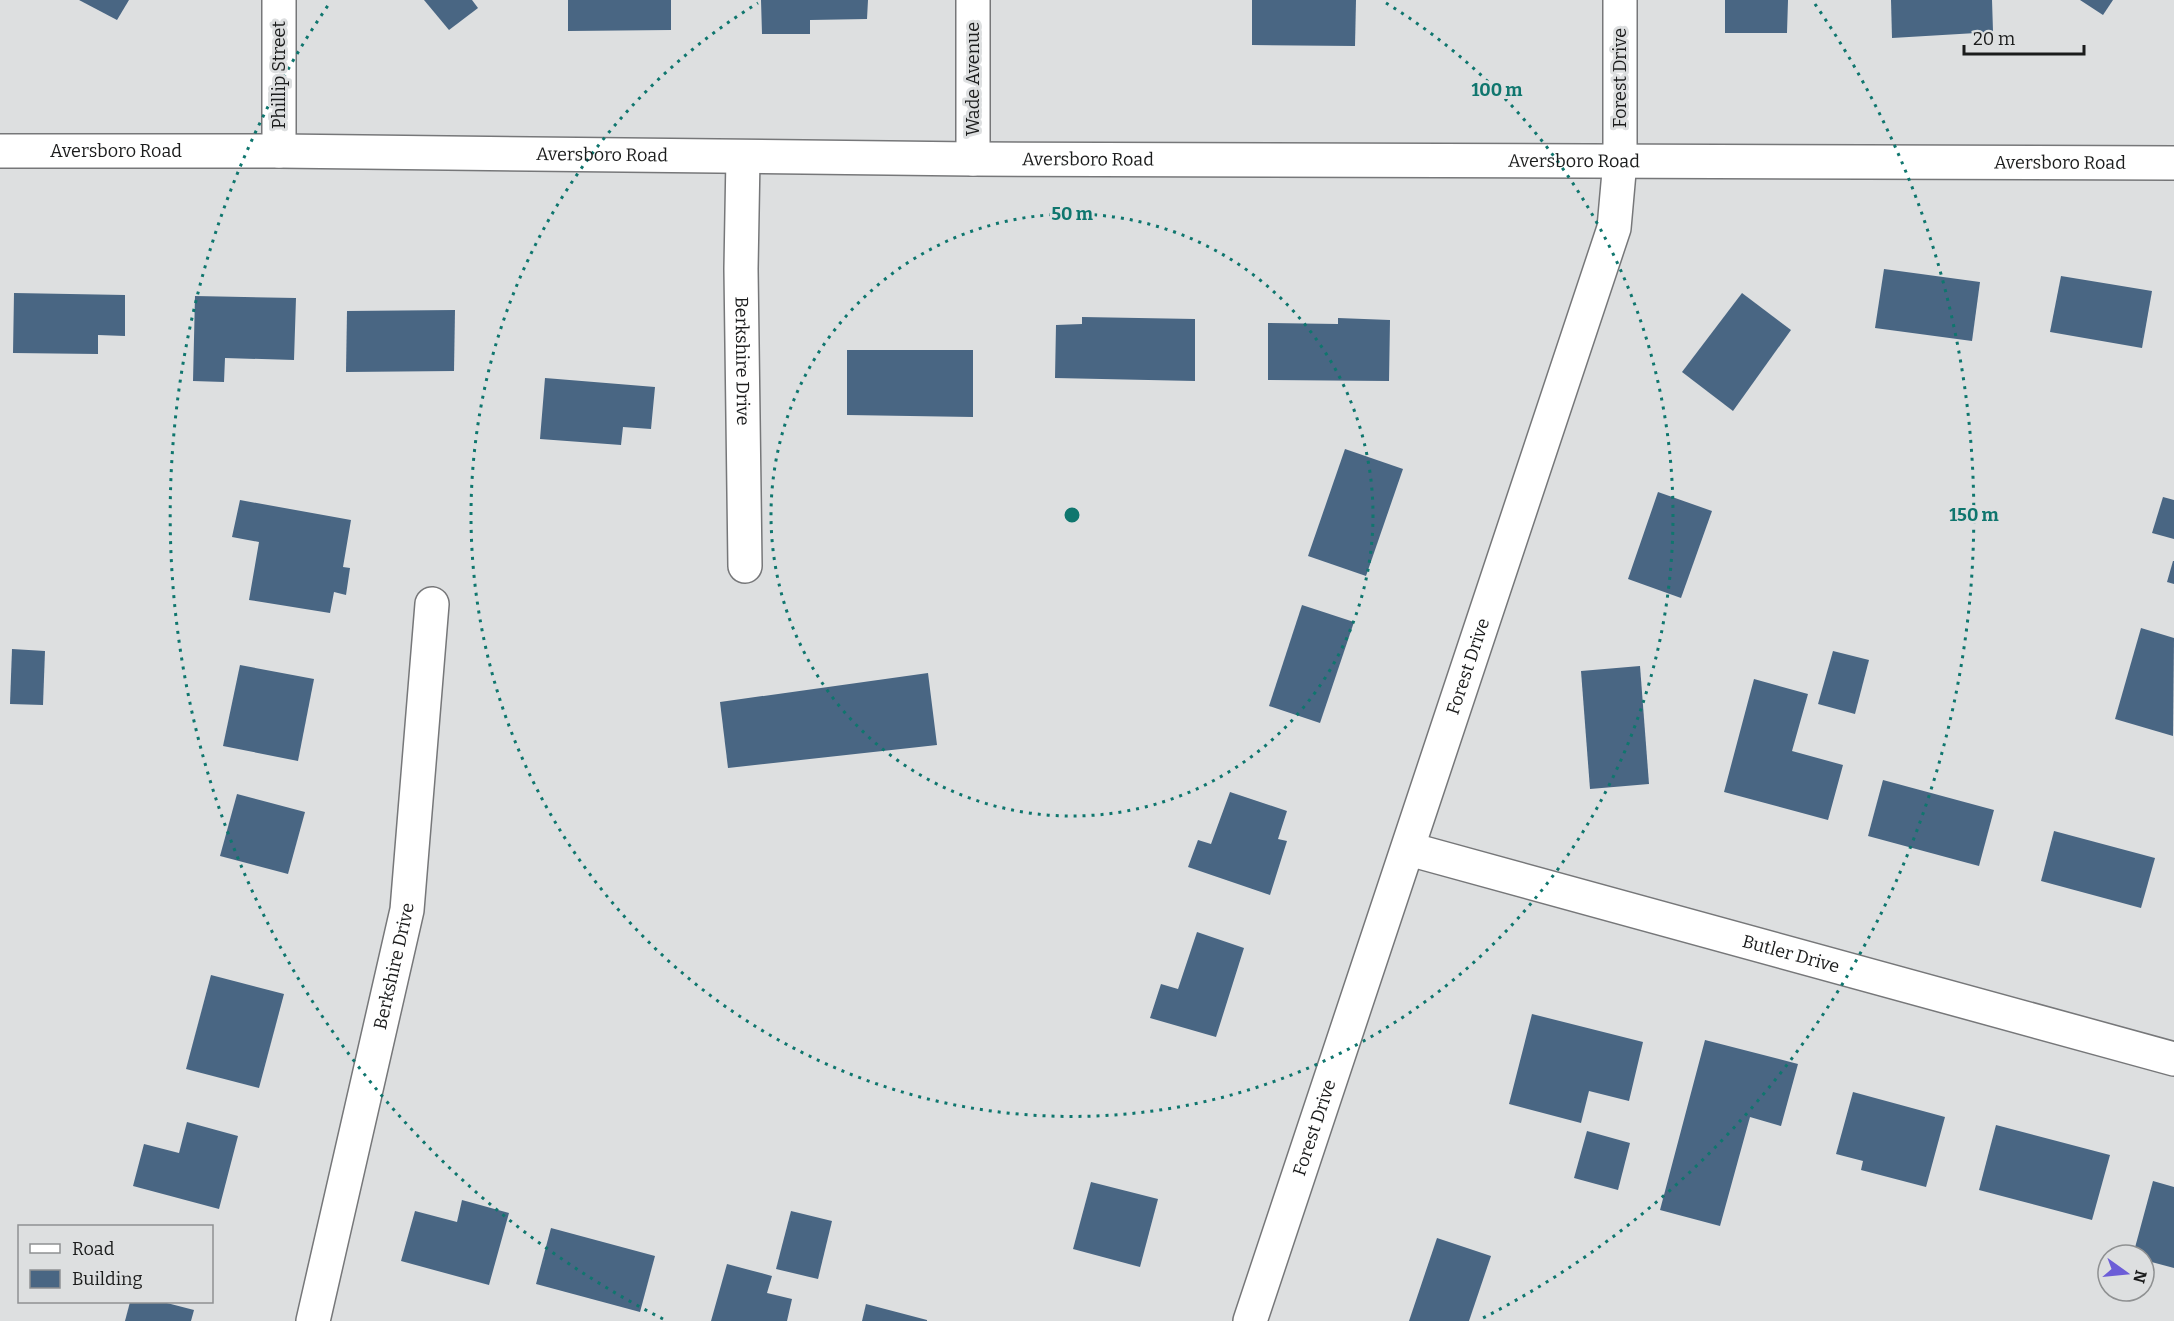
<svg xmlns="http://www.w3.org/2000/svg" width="2174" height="1321" font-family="Bitter,serif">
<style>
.building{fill:#496683}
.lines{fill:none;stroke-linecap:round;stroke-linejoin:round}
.street-casing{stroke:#767779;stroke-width:36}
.secondary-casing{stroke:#767779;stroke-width:36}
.street{stroke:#fff;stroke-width:33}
.secondary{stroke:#fff;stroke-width:33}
.ring{fill:none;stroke:#0f766e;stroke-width:3;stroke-dasharray:3 6}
.labels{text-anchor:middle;stroke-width:6;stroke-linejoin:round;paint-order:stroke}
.street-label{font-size:18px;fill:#1b1c1c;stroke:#dddfe0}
.centre{fill:#0f766e;stroke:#dddfe0;stroke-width:3}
.ring-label{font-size:18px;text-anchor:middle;font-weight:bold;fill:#0f766e;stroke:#dddfe0;stroke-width:6;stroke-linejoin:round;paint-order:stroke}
</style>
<rect width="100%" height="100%" fill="#dddfe0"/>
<!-- building -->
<g class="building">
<polygon points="79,0 129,0 117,20"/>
<polygon points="424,0 472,0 478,8 449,30"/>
<polygon points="568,0 671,0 671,30 568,31"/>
<polygon points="761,0 868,0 867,19 810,20 810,34 762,34"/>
<polygon points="1252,0 1356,0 1355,46 1252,45"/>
<polygon points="1725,0 1788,0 1787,33 1725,33"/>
<polygon points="1891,0 1992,0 1993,32 1892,38"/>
<polygon points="2080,0 2113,0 2103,15"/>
<polygon points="1884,269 1980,282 1972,341 1875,328"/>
<polygon points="2061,276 2152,291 2142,348 2050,332"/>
<polygon points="14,293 125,295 125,336 98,335 98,354 13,353"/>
<polygon points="1742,293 1791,330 1733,411 1682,372"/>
<polygon points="195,296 296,298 294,360 225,358 224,382 193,381"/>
<polygon points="455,310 454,371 346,372 347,311"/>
<polygon points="1082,317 1195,319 1195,381 1055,378 1056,325 1082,324"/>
<polygon points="1338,318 1390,320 1389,381 1268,380 1268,323 1338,324"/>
<polygon points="847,350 973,350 973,417 847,415"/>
<polygon points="545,378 655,387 651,429 623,427 621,445 540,439"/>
<polygon points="1345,449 1403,469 1366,576 1308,556"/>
<polygon points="1658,492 1712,511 1681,598 1628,579"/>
<polygon points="2163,497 2174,500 2174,539 2152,533"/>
<polygon points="240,500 351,520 343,567 350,568 346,595 334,592 330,613 249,600 259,542 232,537"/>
<polygon points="2173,561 2174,561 2174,584 2167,582"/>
<polygon points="1302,605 1354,622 1320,723 1269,706"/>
<polygon points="2141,628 2174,638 2173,736 2115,719"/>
<polygon points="12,649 45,651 43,705 10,704"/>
<polygon points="1833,651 1869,660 1855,714 1818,704"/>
<polygon points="240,665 314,679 298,761 223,746"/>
<polygon points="1640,666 1649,784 1590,789 1581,671"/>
<polygon points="928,673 937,745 728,768 720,702"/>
<polygon points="1754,679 1808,694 1792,751 1843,765 1828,820 1724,792"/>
<polygon points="1883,780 1994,810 1979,866 1868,836"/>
<polygon points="1230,792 1287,811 1278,839 1287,841 1270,895 1188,867 1198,840 1211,844"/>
<polygon points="237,794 305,812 288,874 220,856"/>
<polygon points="2054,831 2155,858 2141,908 2041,881"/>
<polygon points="1197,932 1244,948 1216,1037 1150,1018 1161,984 1178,989"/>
<polygon points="211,975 284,994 259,1088 186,1069"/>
<polygon points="1532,1014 1643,1042 1629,1101 1589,1091 1581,1123 1509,1104"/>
<polygon points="1705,1040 1798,1064 1781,1126 1750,1117 1720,1226 1660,1210"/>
<polygon points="1853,1092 1945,1117 1926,1187 1861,1170 1863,1161 1836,1154"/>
<polygon points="187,1122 238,1136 219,1209 133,1186 144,1144 179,1153"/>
<polygon points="1996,1125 2110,1155 2092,1220 1979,1190"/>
<polygon points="1587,1131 1630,1143 1618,1190 1574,1178"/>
<polygon points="2153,1181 2174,1187 2174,1268 2144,1260 2144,1255 2133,1255"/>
<polygon points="1091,1182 1158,1199 1140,1267 1073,1249"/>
<polygon points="462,1200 509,1213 489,1285 401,1261 415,1211 457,1222"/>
<polygon points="791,1211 832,1221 818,1279 776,1269"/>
<polygon points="551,1228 655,1256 640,1312 536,1284"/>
<polygon points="1437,1238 1491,1256 1469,1321 1409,1321"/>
<polygon points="727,1264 772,1276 767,1293 792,1299 787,1321 711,1321"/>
<polygon points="130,1302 163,1302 194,1310 191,1321 125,1321"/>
<polygon points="866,1304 927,1320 927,1321 862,1321"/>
</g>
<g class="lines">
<!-- street casing -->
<g class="street-casing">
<g id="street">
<polyline points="279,151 279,0"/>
<path id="s1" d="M743 157 741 269 745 566"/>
<polyline points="973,159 973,0"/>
<path id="s2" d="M1409 849 2174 1059"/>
<path id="s3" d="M313 1321 407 910 432 604"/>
<path id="s4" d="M1250 1321 1614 228 1620 161V0"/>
</g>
</g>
<!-- secondary casing -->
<g class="secondary-casing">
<g id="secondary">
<path id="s5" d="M0 151H279L973 159 2174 163"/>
</g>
</g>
<!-- street -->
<use href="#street" class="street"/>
<!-- secondary -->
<use href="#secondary" class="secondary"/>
</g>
<!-- distance rings -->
<g class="ring">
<circle cx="1072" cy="515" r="301"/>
<path d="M1386 3A601 601 0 1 1 758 3"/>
<path d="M663 1319A902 902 0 0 1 329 4M1815 4A902 902 0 0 1 1481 1319"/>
</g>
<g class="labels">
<!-- street labels -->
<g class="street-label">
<text transform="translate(279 75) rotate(-90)" y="6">Phillip Street</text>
<text transform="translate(1620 78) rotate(-90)" y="6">Forest Drive</text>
<text transform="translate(973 79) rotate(-90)" y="6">Wade Avenue</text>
<text dy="6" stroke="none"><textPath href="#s5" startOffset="116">Aversboro Road</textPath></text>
<text dy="6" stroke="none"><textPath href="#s5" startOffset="602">Aversboro Road</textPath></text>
<text dy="6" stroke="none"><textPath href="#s5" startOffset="1088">Aversboro Road</textPath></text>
<text dy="6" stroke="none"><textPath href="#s5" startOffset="1574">Aversboro Road</textPath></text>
<text dy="6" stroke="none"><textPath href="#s5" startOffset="2060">Aversboro Road</textPath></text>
<text dy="6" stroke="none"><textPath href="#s1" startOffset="204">Berkshire Drive</textPath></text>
<text dy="6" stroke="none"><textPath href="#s4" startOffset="690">Forest Drive</textPath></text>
<text dy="6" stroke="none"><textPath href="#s2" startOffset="396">Butler Drive</textPath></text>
<text dy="6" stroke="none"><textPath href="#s3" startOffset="364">Berkshire Drive</textPath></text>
<text dy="6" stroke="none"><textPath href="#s4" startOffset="204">Forest Drive</textPath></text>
</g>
</g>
<circle cx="1072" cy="515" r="9" class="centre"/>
<g class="ring-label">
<text x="1497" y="96">100 m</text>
<text x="1072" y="220">50 m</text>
<text x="1974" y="521">150 m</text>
</g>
<!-- legend -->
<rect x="18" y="1225" width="195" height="78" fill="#dddfe0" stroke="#8f9192" stroke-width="1.5"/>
<rect x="30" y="1244" width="30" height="9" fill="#ffffff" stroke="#8f9192" stroke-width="1.5"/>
<text x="72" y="1255" font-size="18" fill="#1b1c1c">Road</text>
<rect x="30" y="1270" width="30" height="18" fill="#496683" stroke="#8f9192" stroke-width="1.5"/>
<text x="72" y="1285" font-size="18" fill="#1b1c1c">Building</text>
<!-- north arrow -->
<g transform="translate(2126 1273) rotate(105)"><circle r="28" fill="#dddfe0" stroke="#8f9192" stroke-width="1.5"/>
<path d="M0-4.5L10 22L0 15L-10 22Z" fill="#6c5dd7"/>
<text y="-9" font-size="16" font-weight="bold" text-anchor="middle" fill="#1b1c1c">N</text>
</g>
<!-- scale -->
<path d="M1964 45v9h120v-9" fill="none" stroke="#1b1c1c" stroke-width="3"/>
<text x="1973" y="45" font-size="18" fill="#1b1c1c" stroke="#dddfe0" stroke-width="4.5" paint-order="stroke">20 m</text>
</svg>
